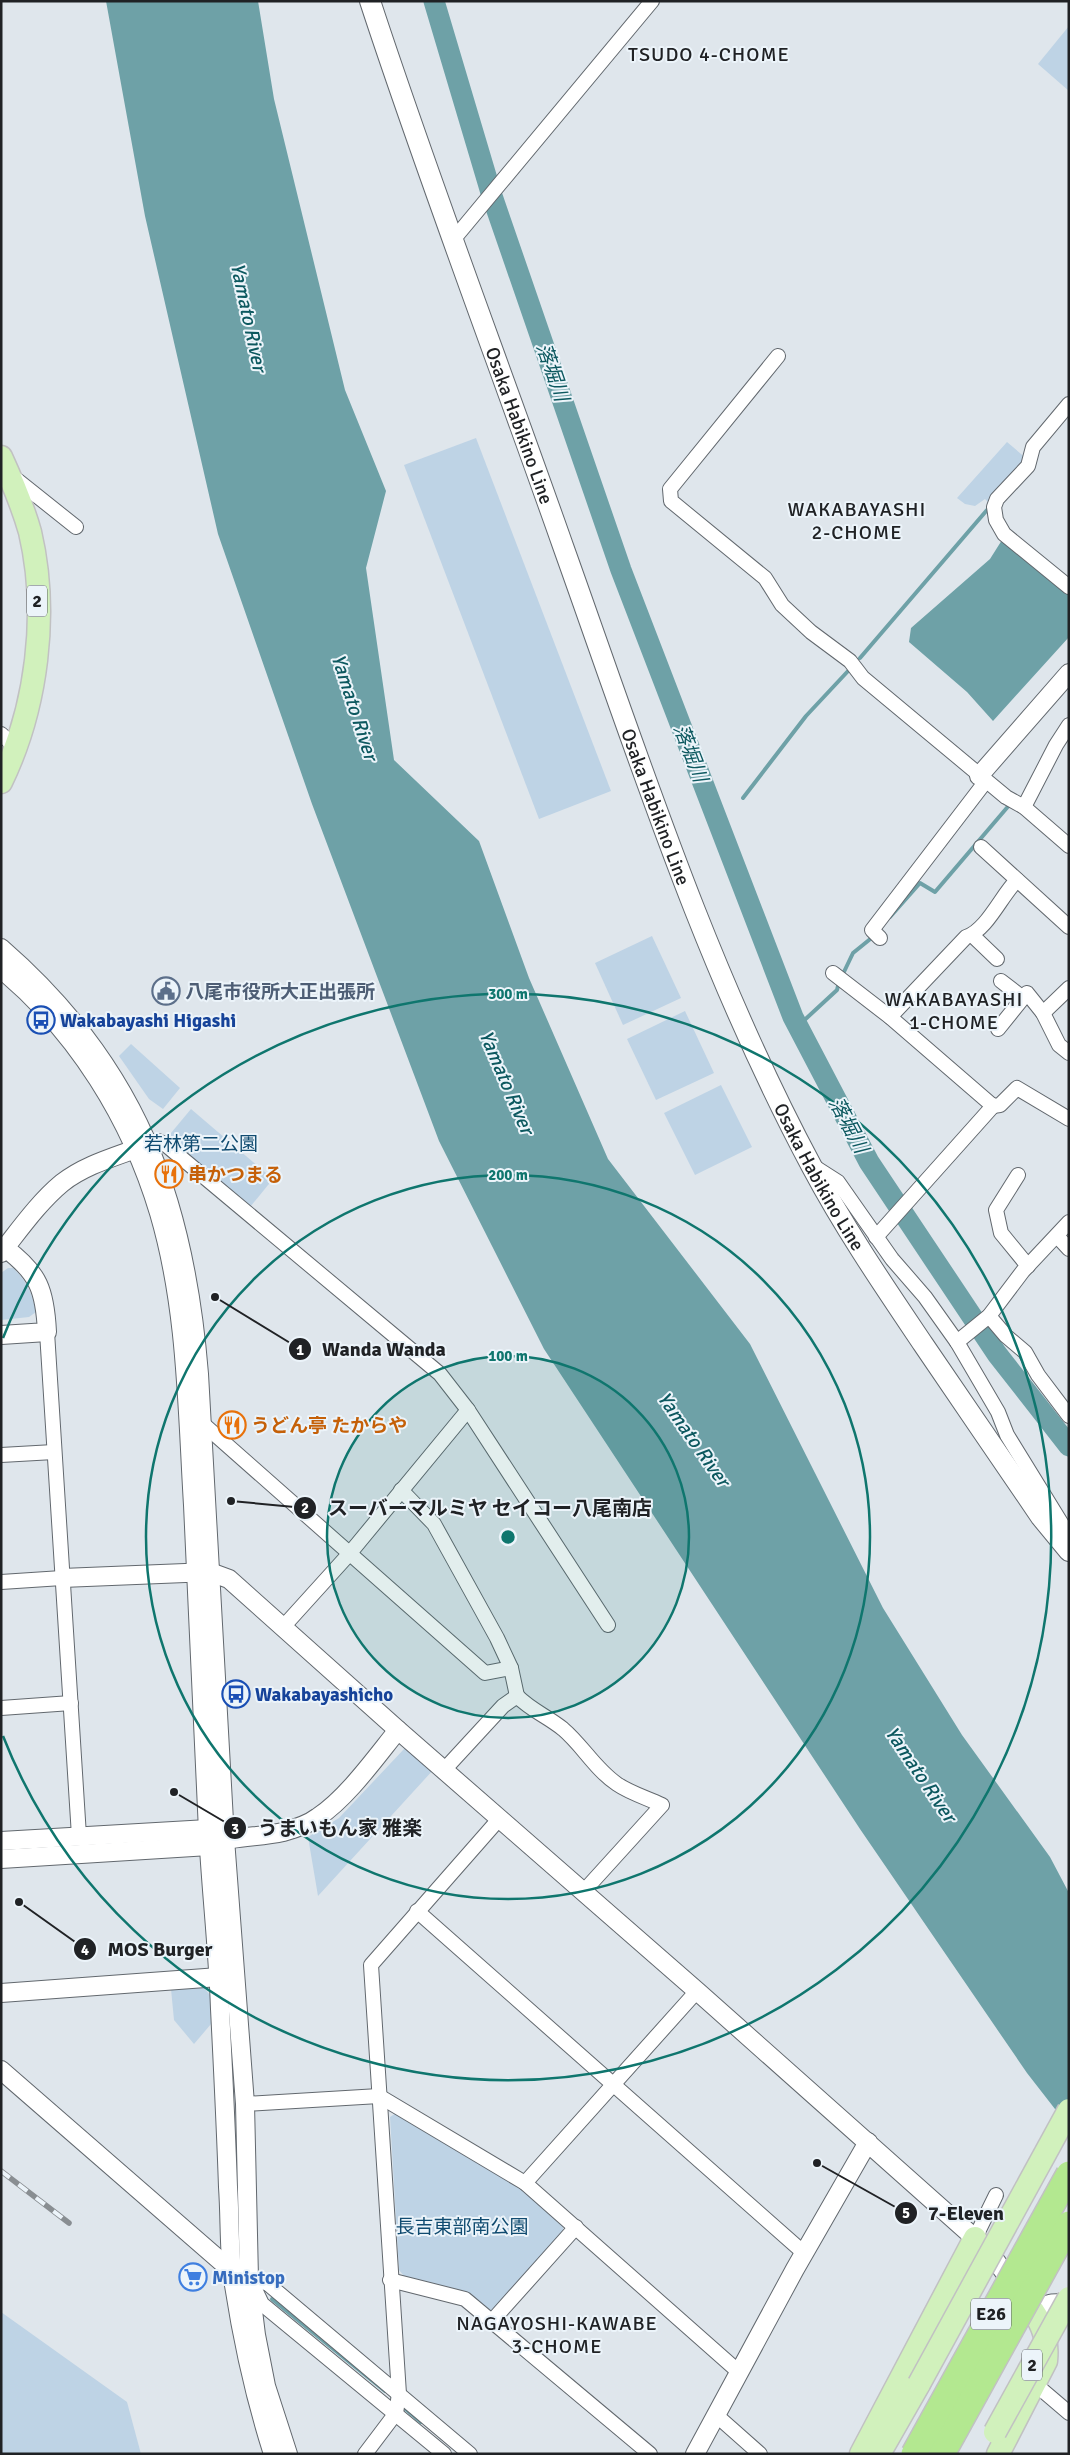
<svg xmlns="http://www.w3.org/2000/svg" width="1070" height="2455" font-family="Signika,'Noto Sans JP',sans-serif">
<style>
.green{fill:#bed3e5}
.water{fill:#6ea1a7}
.lines{fill:none;stroke-linecap:round;stroke-linejoin:round}
.stream{stroke:#6ea1a7;stroke-width:4}
.river{stroke:#6ea1a7;stroke-width:21}
.minor-casing{stroke:#62686e;stroke-width:16}
.tertiary-casing{stroke:#62686e;stroke-width:20}
.secondary-casing{stroke:#62686e;stroke-width:22}
.primary-casing{stroke:#c1c1c2;stroke-width:25}
.minor{stroke:#fff;stroke-width:14}
.tertiary{stroke:#fff;stroke-width:18}
.secondary{stroke:#fff;stroke-width:20}
.primary{stroke:#d1f1bc;stroke-width:22}
.rail-casing{stroke:#898e92;stroke-width:5.5}
.rail{stroke:#ecf4fa;stroke-width:4;stroke-dasharray:11;stroke-linecap:butt}
.primary-bridge-casing{stroke:#c1c1c2;stroke-width:25;stroke-linecap:butt}
.motorway-bridge-casing{stroke:#c1c1c2;stroke-width:28;stroke-linecap:butt}
.primary-bridge{stroke:#d1f1bc;stroke-width:22}
.motorway-bridge{stroke:#b3e890;stroke-width:25}
.ring{fill:none;stroke:#0f766e;stroke-width:2.5}
.labels{text-anchor:middle;stroke-width:4;stroke-linejoin:round;paint-order:stroke}
.shield{fill:#ecf4fa;stroke:#5d6165;stroke-width:1}
.shield-label{font-size:18px;font-weight:bold;fill:#202225}
.street-label{font-size:19px;fill:#202225;stroke:#ecf4fa}
.service-label{font-size:19px;font-weight:bold;fill:#4e5e75;stroke:#ecf4fa;text-anchor:start}
.transit-label{font-size:19px;font-weight:bold;fill:#164399;stroke:#ecf4fa;text-anchor:start}
.park-label{font-size:19px;fill:#104b70;stroke:#ecf4fa}
.food-label{font-size:19px;font-weight:bold;fill:#c56008;stroke:#ecf4fa;text-anchor:start}
.shop-label{font-size:19px;font-weight:bold;fill:#366cbe;stroke:#ecf4fa;text-anchor:start}
.neighbourhood-label{font-size:20px;letter-spacing:1px;fill:#202225;stroke:#ecf4fa}
.water-label{font-size:20px;font-style:italic;fill:#0c585f;stroke:#ecf4fa}
.centre{fill:#0f766e;stroke:#ecf4fa;stroke-width:2.5}
.ring-label{font-size:15px;text-anchor:middle;font-weight:bold;fill:#0f766e;stroke:#ecf4fa;stroke-width:4;stroke-linejoin:round;paint-order:stroke}
.leader{fill:none;stroke:#202225;stroke-width:2}
.callout-dot{fill:#202225;stroke:#ecf4fa;stroke-width:2}
.mark-label{font-size:15px;text-anchor:middle;font-weight:bold;fill:#fff}
.callout-label{font-size:20px;text-anchor:middle;font-weight:bold;fill:#202225;stroke:#ecf4fa;stroke-width:4;stroke-linejoin:round;paint-order:stroke}
</style>
<rect width="100%" height="100%" fill="#dfe6ec"/>
<!-- green -->
<g class="green">
<polygon points="1069,26 1069,91 1038,64"/>
<polygon points="476,438 611,791 539,819 404,465"/>
<polygon points="1007,442 1027,459 990,504 985,499 975,506 965,504 957,498"/>
<polygon points="652,936 681,998 623,1025 595,963"/>
<polygon points="685,1011 714,1073 656,1100 627,1039"/>
<polygon points="131,1044 180,1088 163,1109 149,1099 119,1056"/>
<polygon points="721,1085 752,1147 695,1175 664,1113"/>
<polygon points="191,1109 273,1179 250,1207 166,1139"/>
<path d="M8 1268H13C27 1281 32 1293 36 1312L29 1317 1 1320V1273Z"/>
<polygon points="405,1748 434,1769 318,1896 308,1837 339,1818"/>
<polygon points="202,1986 210,1995 211,2024 194,2044 174,2020 171,1989"/>
<polygon points="396,2113 519,2186 563,2225 563,2232 490,2313 468,2294 404,2276 399,2270 390,2117"/>
<polygon points="1,2312 127,2402 141,2454 1,2454"/>
</g>
<!-- water -->
<g class="water">
<polygon points="106,1 258,1 274,99 345,390 386,491 366,568 394,760 479,841 529,978 608,1159 750,1344 883,1608 962,1735 1050,1857 1069,1893 1069,2127 1027,2073 860,1829 544,1349 439,1141 312,804 218,534 145,216"/>
<polygon points="1002,540 1069,595 1069,637 993,721 967,692 909,642 911,628 990,559"/>
</g>
<g class="lines">
<!-- stream -->
<g class="stream">
<polyline points="860,658 987,510"/>
<polyline points="743,798 806,716 849,670"/>
<polyline points="890,917 920,883 935,892 1011,803"/>
<polyline points="842,976 853,953 874,936"/>
<polyline points="798,1026 837,990 839,982"/>
<polyline points="272,2299 385,2391"/>
<polyline points="401,2405 421,2422"/>
</g>
<!-- river -->
<polyline class="river" points="434,1 492,196 621,570 793,1017 869,1162 997,1354 1069,1446"/>
<!-- minor casing -->
<g class="minor-casing">
<g id="minor">
<polyline points="453,240 652,1"/>
<polyline points="778,356 670,489 671,501 765,578 782,605 811,632 850,661 863,678 1006,797 1024,807 1069,846"/>
<polyline points="1069,404 1033,447 1028,466 997,499 994,507 996,520 1004,534 1069,587"/>
<polyline points="12,476 76,527"/>
<polyline points="1,734 15,747"/>
<polyline points="1024,807 1056,745 1069,725"/>
<polyline points="981,847 1069,927"/>
<polyline points="972,935 997,959"/>
<polyline points="880,938 872,930 986,781"/>
<polyline points="833,973 890,1017 993,1106 1000,1105 1017,1088 1069,1119"/>
<polyline points="1001,981 1023,998"/>
<polyline points="1043,1013 1069,988"/>
<path d="M890 1017 966 937C987 930 1001 896 1017 880"/>
<polyline points="998,1029 1027,993 1043,1013 1059,1045 1069,1053"/>
<polyline points="149,1144 158,1141 166,1145 440,1374 468,1410 608,1625"/>
<polyline points="813,1166 838,1182 892,1259 925,1297 957,1342 998,1412 1007,1435 1063,1526 1061,1543"/>
<polyline points="1018,1175 996,1210 1001,1233 1028,1266"/>
<polyline points="1057,1236 1069,1249"/>
<polyline points="876,1237 993,1106"/>
<polyline points="989,1316 1006,1336 1025,1352 1038,1375 1069,1416"/>
<polyline points="47,1332 79,1836"/>
<polyline points="957,1342 989,1316 1023,1271 1069,1222"/>
<polyline points="202,1423 485,1673 511,1668"/>
<polyline points="1,1455 54,1452"/>
<polyline points="401,1490 434,1524 497,1638 511,1668 517,1696"/>
<polyline points="1,1582 62,1578"/>
<polyline points="284,1626 350,1553 468,1410"/>
<polyline points="1,1708 71,1703"/>
<path d="M444 1770 503 1706 517 1696C532 1711 547 1716 563 1729 583 1746 595 1769 617 1784 630 1793 647 1798 662 1805L584 1891"/>
<polyline points="417,1911 804,2253"/>
<polyline points="245,2104 379,2096 525,2183 740,2373"/>
<polyline points="525,2183 697,1991"/>
<polyline points="975,2238 996,2195"/>
<polyline points="242,2275 268,2284 470,2454"/>
<polyline points="390,2280 465,2299 650,2454"/>
<polyline points="253,2285 262,2304 444,2454"/>
<polyline points="492,2321 576,2227"/>
<polyline points="1035,2384 1069,2413"/>
<polyline points="716,2415 760,2454"/>
<polyline points="365,2454 396,2413 399,2394 371,1965 500,1818"/>
</g>
</g>
<!-- tertiary casing -->
<g class="tertiary-casing">
<g id="tertiary">
<polyline points="979,776 1069,673"/>
<path d="M1 948C137 1066 185 1199 199 1374L225 1839 245 2104 249 2278 256 2335 266 2386 288 2454"/>
<path d="M1 969C77 1032 131 1119 159 1213 187 1308 187 1407 193 1505 199 1614 202 1722 208 1831 211 1890 218 1949 220 2009 223 2068 226 2128 228 2187 230 2215 229 2245 232 2272 241 2334 254 2395 273 2454"/>
<path d="M1 1253C20 1229 39 1202 62 1183 86 1164 118 1156 146 1145"/>
<path d="M1 1335 47 1332C45 1291 39 1273 5 1248"/>
<path d="M62 1578 210 1572 229 1579 398 1730 697 1991 987 2249 1033 2311C1046 2305 1056 2299 1069 2307"/>
<polyline points="1,1841 208,1829 217,1834"/>
<path d="M1 1859 209 1846C232 1835 258 1838 283 1832 294 1829 309 1824 318 1817 347 1798 376 1757 398 1730"/>
<polyline points="1,1993 219,1977"/>
<polyline points="1,2070 232,2271"/>
<polyline points="695,2454 795,2269 868,2142"/>
</g>
</g>
<!-- secondary casing -->
<g class="secondary-casing">
<g id="secondary">
<path id="s1" d="M370 1C430 184 499 364 563 546 638 756 706 969 812 1167 845 1229 884 1286 923 1344 962 1402 1002 1459 1041 1517L1069 1551"/>
</g>
</g>
<!-- primary casing -->
<g class="primary-casing">
<g id="primary">
<path d="M1 457C12 481 23 507 30 532 49 613 37 708 1 782"/>
<polyline points="861,2454 975,2238"/>
<polyline points="879,2454 919,2384"/>
<path d="M998 2454 1046 2361C1048 2341 1044 2327 1033 2311"/>
</g>
</g>
<!-- minor -->
<use href="#minor" class="minor"/>
<!-- tertiary -->
<use href="#tertiary" class="tertiary"/>
<!-- secondary -->
<use href="#secondary" class="secondary"/>
<!-- primary -->
<use href="#primary" class="primary"/>
<!-- rail casing -->
<g class="rail-casing">
<polyline id="rail" points="1,2171 69,2223"/>
</g>
<!-- rail -->
<use href="#rail" class="rail"/>
<!-- primary-bridge casing -->
<g class="primary-bridge-casing">
<g id="primary-bridge">
<polyline points="919,2384 1069,2110"/>
<polyline points="995,2432 1069,2298"/>
</g>
</g>
<!-- motorway-bridge casing -->
<g class="motorway-bridge-casing">
<g id="motorway-bridge">
<polyline points="914,2454 1069,2174"/>
<polyline points="942,2454 1069,2224"/>
</g>
</g>
<!-- primary-bridge -->
<use href="#primary-bridge" class="primary-bridge"/>
<!-- motorway-bridge -->
<use href="#motorway-bridge" class="motorway-bridge"/>
</g>
<!-- distance rings -->
<circle cx="508" cy="1537" r="181" fill="#0f766e" fill-opacity=".12"/>
<g class="ring">
<circle cx="508" cy="1537" r="181"/>
<circle cx="508" cy="1537" r="362"/>
<path d="M3 1338A543 543 0 1 1 3 1736"/>
</g>
<!-- icons -->
<defs>
<g id="civic-ring" transform="scale(1.4375)"><circle r="9.5" fill="#ecf4fa" stroke="#5c6f8a" stroke-width="1.5"/><path d="M-.6-6.5H3V-4.5H.6V-3L4-1V1h2V6H-6V1h2V-1L-.6-3ZM-1.2 2.5V6h2.4V2.5Z" fill="#5c6f8a"/></g>
<g id="bus-ring" transform="scale(1.4375)"><circle r="9.5" fill="#ecf4fa" stroke="#1a4fb4" stroke-width="1.5"/><path d="M-5-6H5V4H4V6H2V4H-2V6H-4V4H-5ZM-3.5-4V0h7V-4ZM-3.5 1.2v1.5H-2V1.2ZM2 1.2v1.5H3.5V1.2Z" fill="#1a4fb4"/></g>
<g id="restaurant-ring" transform="scale(1.4375)"><circle r="9.5" fill="#ecf4fa" stroke="#e8710a" stroke-width="1.5"/><path d="M-5-6h1v4h1v-4h1v4h1v-4h1v5L-1.5 .5V6h-2V.5L-5-1ZM5-6V6H3V1.5H1.5Q1.5-4 5-6Z" fill="#e8710a"/></g>
<g id="supermarket-ring" transform="scale(1.4375)"><circle r="9.5" fill="#ecf4fa" stroke="#3f7fe0" stroke-width="1.5"/><path d="M-6-5.5h2.5l.6 2H6L4.5 2H-2.5L-4.4-4H-6ZM-1.5 3.2a1.3 1.3 0 1 0 .1 0ZM3 3.2a1.3 1.3 0 1 0 .1 0Z" fill="#3f7fe0"/></g>
</defs>
<g fill-rule="evenodd">
<use href="#civic-ring" x="166" y="991"/>
<use href="#bus-ring" x="41" y="1020"/>
<use href="#restaurant-ring" x="169" y="1174"/>
<use href="#restaurant-ring" x="232" y="1425"/>
<use href="#bus-ring" x="236" y="1694"/>
<use href="#supermarket-ring" x="193" y="2277"/>
</g>
<g class="labels">
<!-- shield labels -->
<g class="shield">
<rect x="27" y="585.5" width="20" height="31" rx="4"/>
<rect x="971" y="2298.5" width="40" height="31" rx="4"/>
<rect x="1022" y="2349.5" width="20" height="31" rx="4"/>
</g>
<g class="shield-label">
<text x="37" y="607">2</text>
<text x="991" y="2320">E26</text>
<text x="1032" y="2371">2</text>
</g>
<!-- street labels -->
<g class="street-label">
<text dy="7" stroke="none"><textPath href="#s1" startOffset="450">Osaka Habikino Line</textPath></text>
<text dy="7" stroke="none"><textPath href="#s1" startOffset="855">Osaka Habikino Line</textPath></text>
<text dy="7" stroke="none"><textPath href="#s1" startOffset="1260">Osaka Habikino Line</textPath></text>
</g>
<!-- service labels -->
<g class="service-label">
<text x="185" y="998">八尾市役所大正出張所</text>
</g>
<!-- transit labels -->
<g class="transit-label">
<text x="60" y="1027">Wakabayashi Higashi</text>
<text x="255" y="1701">Wakabayashicho</text>
</g>
<!-- park labels -->
<g class="park-label">
<text x="201" y="1150">若林第二公園</text>
<text x="462" y="2233">長吉東部南公園</text>
</g>
<!-- food labels -->
<g class="food-label">
<text x="188" y="1181">串かつまる</text>
<text x="251" y="1432">うどん亭 たからや</text>
</g>
<!-- shop labels -->
<g class="shop-label">
<text x="212" y="2284">Ministop</text>
</g>
<!-- neighbourhood labels -->
<g class="neighbourhood-label">
<text x="709" y="61">TSUDO 4-CHOME</text>
<text x="857" y="516">WAKABAYASHI<tspan x="857" dy="23">2-CHOME</tspan></text>
<text x="954" y="1006">WAKABAYASHI<tspan x="954" dy="23">1-CHOME</tspan></text>
<text x="557" y="2330">NAGAYOSHI-KAWABE<tspan x="557" dy="23">3-CHOME</tspan></text>
</g>
<!-- water labels -->
<g class="water-label">
<text transform="translate(249 317) rotate(78)" y="7">Yamato River</text>
<text transform="translate(553 372) rotate(71)" y="7">落堀川</text>
<text transform="translate(355 707) rotate(72)" y="7">Yamato River</text>
<text transform="translate(691 753) rotate(69)" y="7">落堀川</text>
<text transform="translate(507 1082) rotate(67)" y="7">Yamato River</text>
<text transform="translate(849 1125) rotate(62)" y="7">落堀川</text>
<text transform="translate(694 1439) rotate(55)" y="7">Yamato River</text>
<text transform="translate(921 1774) rotate(56)" y="7">Yamato River</text>
</g>
</g>
<circle cx="508" cy="1537" r="8" class="centre"/>
<g class="ring-label">
<text x="508" y="999">300 m</text>
<text x="508" y="1180">200 m</text>
<text x="508" y="1361">100 m</text>
</g>
<!-- callouts -->
<path class="leader" d="M215 1297L300 1349M231 1501L305 1508M174 1792L235 1828M19 1902L85 1949M817 2163L906 2213"/>
<g class="callout-dot">
<circle cx="215" cy="1297" r="5"/>
<circle cx="231" cy="1501" r="5"/>
<circle cx="174" cy="1792" r="5"/>
<circle cx="19" cy="1902" r="5"/>
<circle cx="817" cy="2163" r="5"/>
<circle cx="300" cy="1349" r="12"/>
<circle cx="305" cy="1508" r="12"/>
<circle cx="235" cy="1828" r="12"/>
<circle cx="85" cy="1949" r="12"/>
<circle cx="906" cy="2213" r="12"/>
</g>
<g class="mark-label">
<text x="300" y="1355">1</text>
<text x="305" y="1513">2</text>
<text x="235" y="1834">3</text>
<text x="85" y="1955">4</text>
<text x="906" y="2218">5</text>
</g>
<g class="callout-label">
<text x="384" y="1356">Wanda Wanda</text>
<text x="490" y="1515">スーバーマルミヤ セイコー八尾南店</text>
<text x="340" y="1835">うまいもん家 雅楽</text>
<text x="160" y="1956">MOS Burger</text>
<text x="966" y="2220">7-Eleven</text>
</g>
<!-- border -->
<rect width="1070" height="2455" fill="none" stroke="#202225" stroke-width="5"/>
</svg>
